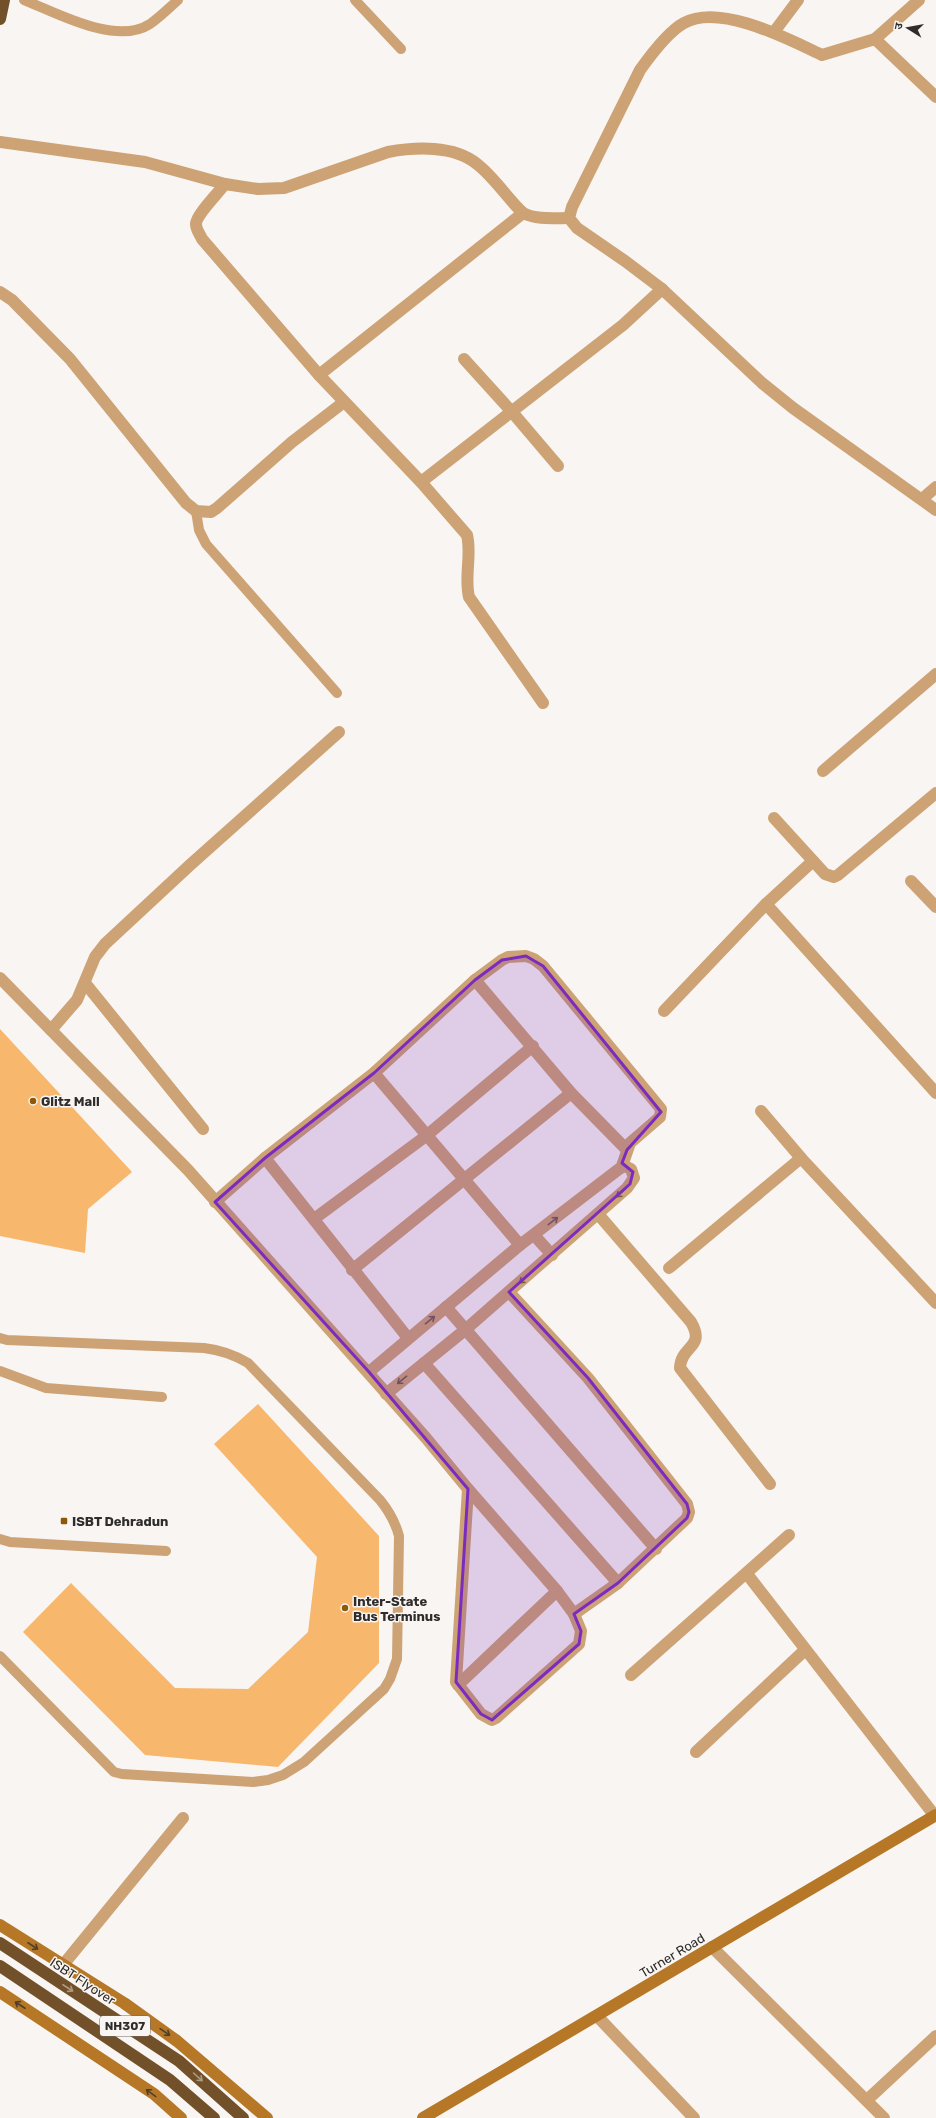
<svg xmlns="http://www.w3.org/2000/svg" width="936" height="2118" font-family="Rubik,'Noto Sans Devanagari',sans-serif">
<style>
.building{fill:#f7b76d}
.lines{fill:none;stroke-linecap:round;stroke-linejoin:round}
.lane{stroke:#cda274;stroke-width:10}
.street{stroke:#cda274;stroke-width:12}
.secondary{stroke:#b67827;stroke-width:12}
.highway{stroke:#725029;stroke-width:12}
.oneway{stroke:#6e5c49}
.oneway2{stroke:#50402b}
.oneway3{stroke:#ae9a83}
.marked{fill:#7b2cbf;fill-opacity:0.2;stroke:#7b2cbf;stroke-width:3;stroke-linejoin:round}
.poi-dot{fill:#8d5808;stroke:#f8f5f2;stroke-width:1.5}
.labels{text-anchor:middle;stroke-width:3;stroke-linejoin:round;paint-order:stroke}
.shield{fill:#f8f5f2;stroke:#6b6967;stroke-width:1}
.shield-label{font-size:12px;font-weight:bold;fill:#2e2d2c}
.poi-label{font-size:13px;font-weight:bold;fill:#2e2d2c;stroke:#f8f5f2;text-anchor:start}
.street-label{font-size:13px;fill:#2e2d2c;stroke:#f8f5f2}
</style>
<rect width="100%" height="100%" fill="#f8f5f2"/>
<!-- building -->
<g class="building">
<polygon points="0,1029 132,1172 88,1209 85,1253 0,1236"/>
<polygon points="258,1404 379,1536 379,1663 278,1767 145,1755 23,1632 71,1583 175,1688 248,1689 308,1632 317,1557 214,1444"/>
</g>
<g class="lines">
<!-- lane -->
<g class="lane">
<path d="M24 0C57 13 116 46 150 24 160 17 169 8 178 0"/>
<polyline points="355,0 401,49"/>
<polyline points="196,511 199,530 206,544 337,693"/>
<path d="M0 1338 7 1340 204 1348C221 1350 233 1354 248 1363L380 1500C389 1511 395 1521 399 1536L397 1659 390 1679 384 1689 304 1762 283 1775 268 1780 253 1782 122 1774 114 1772 0 1656"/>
<polyline points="0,1371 46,1388 162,1397"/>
<polyline points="0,1539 10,1542 166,1551"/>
</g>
<!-- street -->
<g class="street">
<path d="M919 0 875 39 822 55C788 39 720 3 684 23 669 31 650 56 640 70L572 207 569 218 577 228 625 261 662 289 762 383 793 408 936 510"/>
<polyline points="774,32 798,0"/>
<polyline points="875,39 936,97"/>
<path d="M0 142 145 162 225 184 258 189 284 188 388 152C415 147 454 145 477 164 494 177 507 198 523 213 537 220 553 218 569 218"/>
<path d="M225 184C219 192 196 215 196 224 196 230 200 234 202 239L319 375 523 213"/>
<polyline points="0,292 12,300 70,359 186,503 196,511 211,512 217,508 292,442 344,402"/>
<polyline points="464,359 512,412 558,466"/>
<path d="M319 375 421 482 467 535C472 555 464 576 469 597L543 703"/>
<polyline points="421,482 623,325 662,289"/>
<polyline points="922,499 936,487"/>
<polyline points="823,771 936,674"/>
<polyline points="774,818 825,874 834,877 838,875 936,793"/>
<polyline points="911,881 936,907"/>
<polyline points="766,904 936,1093"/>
<polyline points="0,978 188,1170 426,1438 468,1489 557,1591 574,1614 581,1631 579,1644 496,1718 492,1720 481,1714 456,1682 468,1489"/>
<polyline points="475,980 571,1093 627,1150"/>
<polyline points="85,983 203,1129"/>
<polyline points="664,1011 766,904 813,861"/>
<polyline points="51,1030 77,1000 95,957 105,944 190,865 339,732"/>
<polyline points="374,1073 520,1245"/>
<polyline points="761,1111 801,1158 936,1303"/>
<polyline points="265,1158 408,1338"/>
<polyline points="215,1202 265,1158 374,1073 475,980 502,960 508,957 526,956 534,959 543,966 661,1109 660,1117 630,1143 622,1166"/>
<path d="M598 1214 691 1322C706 1348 681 1345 680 1368L770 1484"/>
<polyline points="314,1219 426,1136 533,1046"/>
<polyline points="534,1235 552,1255"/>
<polyline points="669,1268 801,1158"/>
<polyline points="352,1270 571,1093"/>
<polyline points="509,1292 588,1378 687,1504 689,1512 687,1518 618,1583 574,1614"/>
<polyline points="446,1307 656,1549"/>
<polyline points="424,1363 618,1583"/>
<polyline points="369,1372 520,1245 619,1169 625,1166 631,1169 634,1178 627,1188 465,1330 386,1394"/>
<polyline points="747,1574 935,1816"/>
<polyline points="631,1675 789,1535"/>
<polyline points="458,1685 557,1591"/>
<polyline points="696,1752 805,1650"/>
<polyline points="712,1947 884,2118"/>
<polyline points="63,1965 183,1818"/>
<polyline points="597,2016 694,2118"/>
<polyline points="867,2100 936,2036"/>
</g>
<!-- secondary -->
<g class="secondary">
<polyline points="0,1925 124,2003 177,2041 267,2118"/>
<polyline points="0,1992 154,2094 181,2118"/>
<polyline points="423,2118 936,1815"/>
</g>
<!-- highway -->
<g class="highway">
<polyline points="0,19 4,0"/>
<polyline points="0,1943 179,2061 243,2118"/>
<polyline points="0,1966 170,2080 214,2118"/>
</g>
</g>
<!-- one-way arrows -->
<defs><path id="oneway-shaft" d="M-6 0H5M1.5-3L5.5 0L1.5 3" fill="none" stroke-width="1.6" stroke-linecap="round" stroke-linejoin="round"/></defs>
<g class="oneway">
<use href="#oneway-shaft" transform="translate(621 1193) rotate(138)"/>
<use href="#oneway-shaft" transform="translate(553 1221) rotate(-38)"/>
<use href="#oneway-shaft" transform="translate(524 1279) rotate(139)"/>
<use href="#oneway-shaft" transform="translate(430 1320) rotate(-39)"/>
<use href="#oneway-shaft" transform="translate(402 1380) rotate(141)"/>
</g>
<g class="oneway2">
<use href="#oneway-shaft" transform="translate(33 1946) rotate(33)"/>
<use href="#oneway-shaft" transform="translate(20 2005) rotate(-147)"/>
<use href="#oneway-shaft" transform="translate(165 2032) rotate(35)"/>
<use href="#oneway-shaft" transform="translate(151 2093) rotate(-144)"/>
</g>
<g class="oneway3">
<use href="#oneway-shaft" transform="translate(68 1988) rotate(33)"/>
<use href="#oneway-shaft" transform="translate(198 2077) rotate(42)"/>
</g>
<!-- marked area -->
<path class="marked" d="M526 956 543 966 661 1112 627 1150 622 1163 633 1172 630 1184 509 1292 588 1378 687 1504 689 1512 687 1518 618 1583 574 1614 581 1631 579 1644 492 1720 481 1714 456 1682 468 1489 369 1372 215 1202 265 1158 374 1073 475 980 502 960Z"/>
<!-- markers -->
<g class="poi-dot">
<circle cx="33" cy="1101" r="4"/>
<rect x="60" y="1517" width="8" height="8" rx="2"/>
<circle cx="345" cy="1608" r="4"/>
</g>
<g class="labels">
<!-- shield labels -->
<rect class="shield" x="100" y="2016" width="50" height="20" rx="3"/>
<g class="shield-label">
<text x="125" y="2030">NH307</text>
</g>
<!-- poi labels -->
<g class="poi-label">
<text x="41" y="1106">Glitz Mall</text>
<text x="72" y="1526">ISBT Dehradun</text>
<text x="353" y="1606">Inter-State<tspan x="353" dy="15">Bus Terminus</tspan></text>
</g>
<!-- street labels -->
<g class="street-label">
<text transform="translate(672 1955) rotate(-31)" y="5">Turner Road</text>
<text transform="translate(83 1981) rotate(33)" y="5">ISBT Flyover</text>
</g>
</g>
<!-- north arrow -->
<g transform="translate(908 28) rotate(281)" stroke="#f8f5f2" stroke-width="3" paint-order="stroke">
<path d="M0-3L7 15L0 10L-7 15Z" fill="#2e2d2c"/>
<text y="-6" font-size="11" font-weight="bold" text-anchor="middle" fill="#2e2d2c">उ</text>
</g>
</svg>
